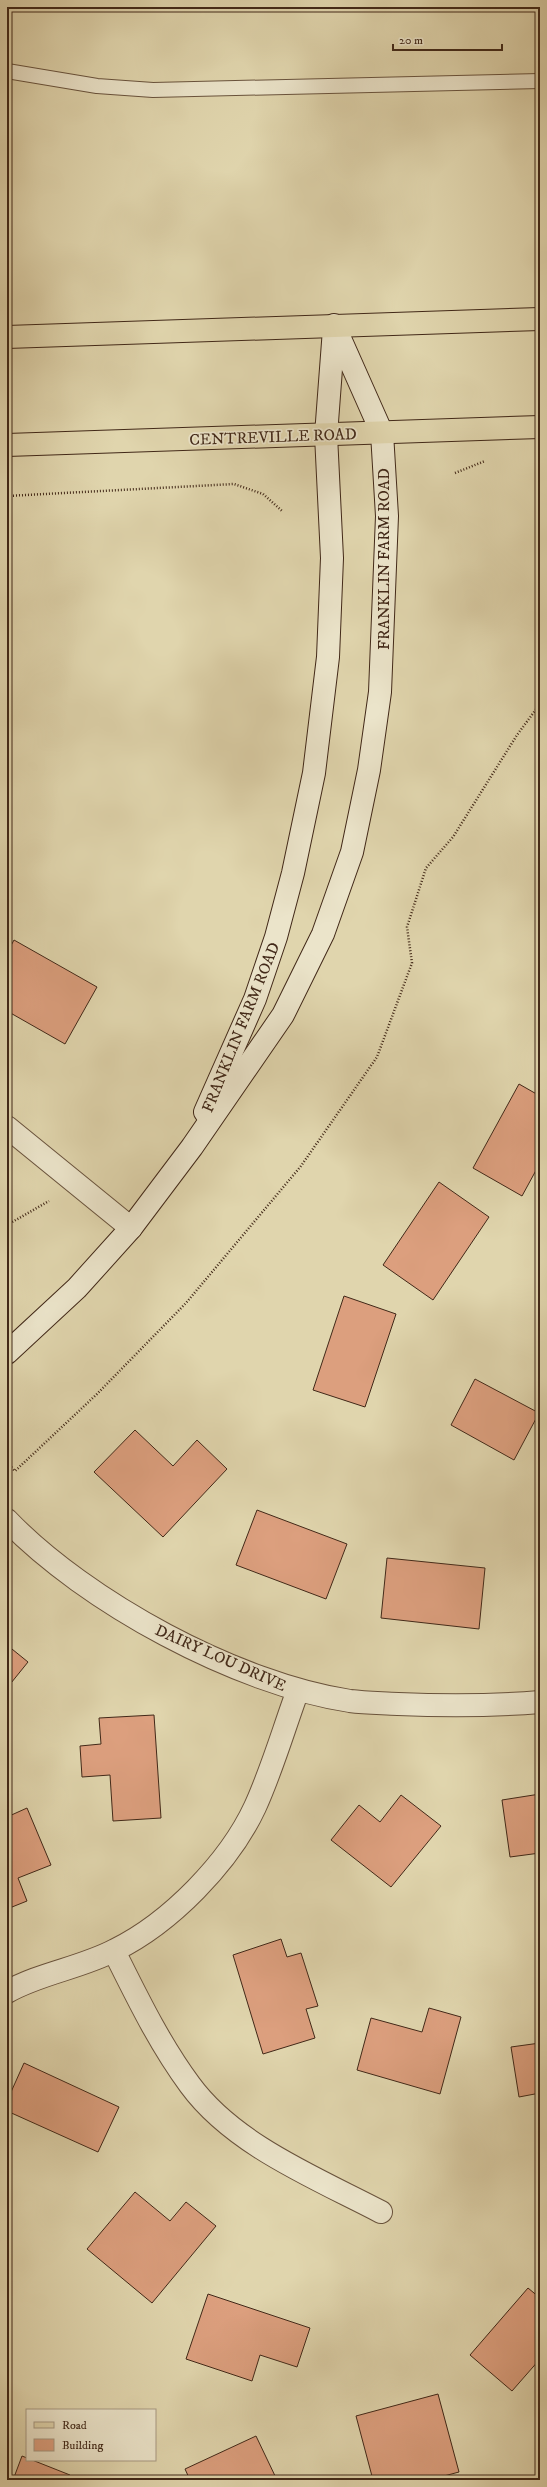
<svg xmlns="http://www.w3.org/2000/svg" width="547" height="2487" font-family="'IM FELL DW Pica',serif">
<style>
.building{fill:#dc9f7e;stroke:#412818}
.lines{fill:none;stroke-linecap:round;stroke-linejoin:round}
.service-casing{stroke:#69533d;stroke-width:16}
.minor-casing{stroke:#69533d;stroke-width:24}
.secondary-casing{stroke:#412818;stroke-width:24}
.primary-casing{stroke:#412818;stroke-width:24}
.path{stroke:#412818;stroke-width:2.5;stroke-dasharray:1 2;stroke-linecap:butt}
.service{stroke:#ebe4ca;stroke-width:14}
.minor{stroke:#ebe4ca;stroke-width:22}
.secondary{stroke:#ebe4ca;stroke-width:22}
.primary{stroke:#e0d5ad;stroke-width:22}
.labels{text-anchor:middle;stroke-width:3.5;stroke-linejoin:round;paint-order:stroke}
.street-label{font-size:16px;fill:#412818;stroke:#ebe4ca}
</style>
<rect width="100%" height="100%" fill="#e0d5ad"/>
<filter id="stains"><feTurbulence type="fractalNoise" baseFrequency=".005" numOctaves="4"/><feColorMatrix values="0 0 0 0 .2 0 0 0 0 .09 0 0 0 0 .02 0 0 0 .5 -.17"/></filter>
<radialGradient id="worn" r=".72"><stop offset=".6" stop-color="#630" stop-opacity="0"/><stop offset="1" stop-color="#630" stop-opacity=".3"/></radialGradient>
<!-- building -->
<g class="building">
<polygon points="14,940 97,987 65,1044 7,1011 7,953"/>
<polygon points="519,1084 540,1096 540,1163 522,1196 473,1168"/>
<polygon points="439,1182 489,1217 433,1300 383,1265"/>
<polygon points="344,1296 396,1314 365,1407 313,1390"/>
<polygon points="475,1379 539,1413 514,1460 451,1425"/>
<polygon points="135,1430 173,1466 197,1440 227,1469 163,1537 94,1472"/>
<polygon points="257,1510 347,1544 326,1599 236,1565"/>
<polygon points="387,1558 485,1568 479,1629 381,1618"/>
<polygon points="7,1645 28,1662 7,1688"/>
<polygon points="154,1715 161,1818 113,1821 110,1775 82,1777 80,1746 101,1744 99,1718"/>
<polygon points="540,1794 540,1853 510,1857 502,1800"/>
<polygon points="401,1795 441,1826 391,1887 331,1840 359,1805 380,1822"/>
<polygon points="27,1808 51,1865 18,1878 27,1901 7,1909 7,1817"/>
<polygon points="281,1939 287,1957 301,1953 318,2006 306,2009 315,2038 263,2054 233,1955"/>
<polygon points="429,2008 461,2017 440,2094 357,2070 371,2018 422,2032"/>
<polygon points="540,2043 540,2093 519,2097 511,2047"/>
<polygon points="24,2063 119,2107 98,2152 7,2111 7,2101"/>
<polygon points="135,2192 170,2221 186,2202 216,2226 152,2303 87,2249"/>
<polygon points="528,2288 540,2298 540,2359 512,2391 470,2355"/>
<polygon points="208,2294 310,2328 297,2367 260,2355 252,2381 186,2359"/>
<polygon points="438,2394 459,2472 429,2480 373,2480 356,2416"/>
<polygon points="256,2436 277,2480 190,2480 185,2469"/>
<polygon points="22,2456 70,2475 68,2480 13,2480"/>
</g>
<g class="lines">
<!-- service casing -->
<g class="service-casing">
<polyline id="service" points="7,71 97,86 153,90 540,81"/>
</g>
<!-- minor casing -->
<g class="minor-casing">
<g id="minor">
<polyline points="7,1127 131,1228"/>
<path d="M7 1520C86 1602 237 1684 350 1701 366 1703 382 1703 398 1704 446 1706 492 1706 540 1702"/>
<path d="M114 1951C137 1997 159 2043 190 2085 234 2145 316 2178 381 2212"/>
<path d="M7 1992C40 1973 81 1968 115 1950 170 1923 229 1863 255 1807 272 1770 284 1728 298 1690"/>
</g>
</g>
<!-- secondary casing -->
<g class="secondary-casing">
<g id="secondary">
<polyline points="205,1112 255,999 276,937 293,873 314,773 328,657 332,558 326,435 334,329"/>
<polyline points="7,1353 77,1288 131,1228 192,1147 283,1015 323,934 352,852 369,770 380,692 387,516 382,433 334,325"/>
</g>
</g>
<!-- primary casing -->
<g class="primary-casing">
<g id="primary">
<polyline points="7,337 540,319"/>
<polyline points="7,445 540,427"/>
</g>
</g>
<!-- path -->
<g class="path">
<polyline points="455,473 485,461"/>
<polyline points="7,496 234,484 263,494 282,511"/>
<polyline points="7,1225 49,1201"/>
<polyline points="7,1463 15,1471 97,1394 186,1303 301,1166 377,1057 412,963 407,927 426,868 453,837 517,735 540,704"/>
</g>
<!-- service -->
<use href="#service" class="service"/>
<!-- minor -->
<use href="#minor" class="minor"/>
<!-- secondary -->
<use href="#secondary" class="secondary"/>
<!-- primary -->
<use href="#primary" class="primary"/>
</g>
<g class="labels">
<!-- street labels -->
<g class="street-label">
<text transform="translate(273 436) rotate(-2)" y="6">CENTREVILLE ROAD</text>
<text transform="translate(383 559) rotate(-90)" y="6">FRANKLIN FARM ROAD</text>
<text transform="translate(240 1027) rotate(-68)" y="6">FRANKLIN FARM ROAD</text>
<text transform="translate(221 1657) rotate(24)" y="6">DAIRY LOU DRIVE</text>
</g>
</g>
<!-- margin -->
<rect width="547" height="2487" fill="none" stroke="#e0d5ad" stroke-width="24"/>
<rect x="8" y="8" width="531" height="2471" fill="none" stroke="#412818" stroke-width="2"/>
<rect x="12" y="12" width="523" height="2463" fill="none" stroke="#412818"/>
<!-- legend -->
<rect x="26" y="2409" width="130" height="52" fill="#ebe4ca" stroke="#a79983"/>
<rect x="34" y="2422" width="20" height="6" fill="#e0d5ad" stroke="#a79983"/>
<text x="62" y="2429" font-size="12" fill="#412818">Road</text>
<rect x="34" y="2439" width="20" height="12" fill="#dc9f7e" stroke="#a79983"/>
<text x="62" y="2449" font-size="12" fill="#412818">Building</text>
<!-- scale -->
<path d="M393 44v6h109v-6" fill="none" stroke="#412818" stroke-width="2"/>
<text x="399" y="44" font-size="12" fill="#412818" stroke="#ebe4ca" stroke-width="3" paint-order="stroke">20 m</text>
<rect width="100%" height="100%" filter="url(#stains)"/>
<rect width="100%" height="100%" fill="url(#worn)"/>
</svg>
